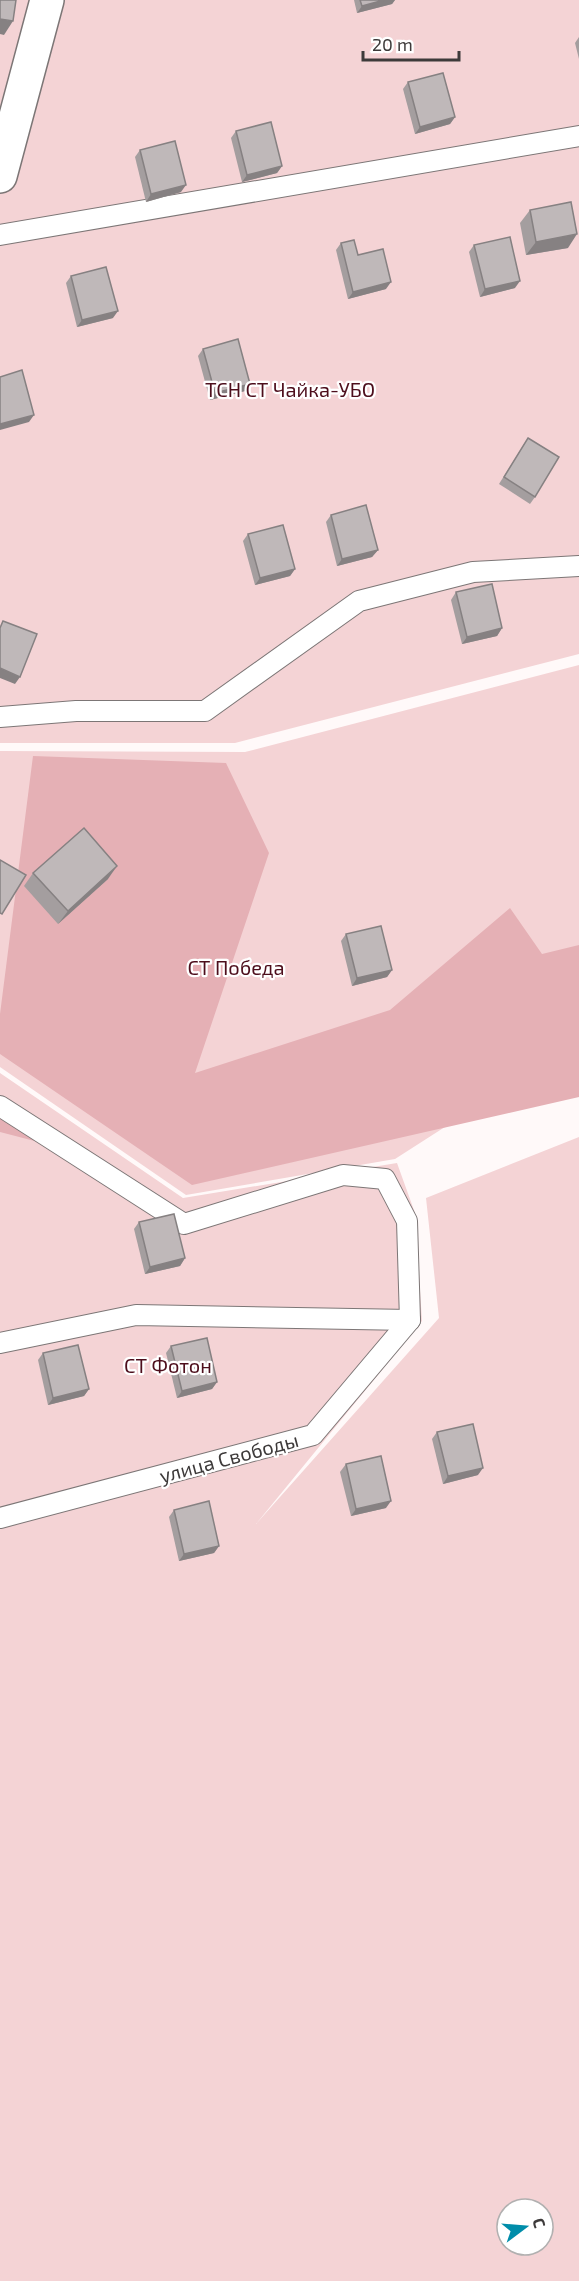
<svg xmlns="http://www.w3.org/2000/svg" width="579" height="2281" font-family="'Exo 2',sans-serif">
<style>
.green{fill:#f4d3d5;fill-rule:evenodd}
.forest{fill:#e5b0b5}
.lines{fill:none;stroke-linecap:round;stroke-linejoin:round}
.lane-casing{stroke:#7c7676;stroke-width:22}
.street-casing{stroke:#7c7676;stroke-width:36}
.lane{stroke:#fff;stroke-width:20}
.street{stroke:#fff;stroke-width:33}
.wall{fill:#a49e9f}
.shaded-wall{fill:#868182}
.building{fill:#bfb8b9;stroke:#868182;stroke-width:1.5}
.labels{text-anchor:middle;stroke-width:4.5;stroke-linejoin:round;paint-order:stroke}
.park-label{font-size:20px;fill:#4d0e1c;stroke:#fff}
.street-label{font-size:20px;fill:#3d3a3a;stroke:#fff}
</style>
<rect width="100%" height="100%" fill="#fff9f9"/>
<!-- green -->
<g class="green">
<polygon points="0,0 33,0 0,111"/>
<polygon points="37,0 579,0 579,654 235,743 0,743 0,126"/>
<polygon points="579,665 579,1041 395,1159 186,1195 0,1067 0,751 245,752"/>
<path d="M0 1073 183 1198 397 1163 415 1213 422 1321 256 1524 439 1318 426 1198 579 1137V2281H0ZM507 2209H543V2245H507Z"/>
</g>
<!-- forest -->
<g class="forest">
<polygon points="33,756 226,763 269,853 195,1073 390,1010 510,908 542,954 579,945 579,1097 192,1185 0,1054 0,1014"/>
<polygon points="0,1118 50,1145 0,1132"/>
</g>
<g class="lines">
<!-- lane casing -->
<g class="lane-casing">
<g id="lane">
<polyline points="0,235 579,136"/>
<polyline points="0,717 76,711 205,711 359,601 473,572 579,566"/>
<polyline points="0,1106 184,1224 343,1175 385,1179 407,1221 410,1320"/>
<polyline points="0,1343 136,1315 410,1320"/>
<polyline points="0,1518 313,1435 410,1320"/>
</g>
</g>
<!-- street casing -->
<g class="street-casing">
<polyline id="street" points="0,176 47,0"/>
</g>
<!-- lane -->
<use href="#lane" class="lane"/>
<!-- street -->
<use href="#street" class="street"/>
</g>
<!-- wall -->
<g class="wall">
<polygon points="354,0 395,0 392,4 357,13"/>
<polygon points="579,37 579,59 575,43"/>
<polygon points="408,82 455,117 450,124 415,134 403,89"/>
<polygon points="236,131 282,166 277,173 242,182 231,138"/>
<polygon points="140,150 181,192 146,202 135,157"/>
<polygon points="530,210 568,248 526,255 520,223"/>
<polygon points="341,243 358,255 386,289 348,299 336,250"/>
<polygon points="474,245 515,288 480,297 469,252"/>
<polygon points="71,276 113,318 77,327 66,283"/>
<polygon points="203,349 250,384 245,391 210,400 198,356"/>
<polygon points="528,438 535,497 530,504 499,484"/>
<polygon points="331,515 378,550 372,557 337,566 326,522"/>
<polygon points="248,534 295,569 290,576 255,585 243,541"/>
<polygon points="456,592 502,628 497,636 462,644 451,600"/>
<polygon points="33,873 108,879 58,924 24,886"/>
<polygon points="346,934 392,970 387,977 352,986 341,941"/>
<polygon points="139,1222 185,1258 180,1266 145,1274 134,1229"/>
<polygon points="171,1346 217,1382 212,1389 177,1398 166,1353"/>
<polygon points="43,1353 89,1389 84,1396 48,1405 38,1360"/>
<polygon points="437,1432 478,1475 443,1484 432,1439"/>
<polygon points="346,1464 386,1508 351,1516 340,1472"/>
<polygon points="174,1510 219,1546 214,1553 179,1561 169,1517"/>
</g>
<!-- shaded-wall -->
<g class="shaded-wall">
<polygon points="384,0 395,0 392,4 357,13 362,6"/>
<polygon points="0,19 13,21 4,35 0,34"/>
<polygon points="455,117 450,124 415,134 420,127"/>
<polygon points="282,166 277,173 242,182 247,175"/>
<polygon points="186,185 181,192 146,202 151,194"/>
<polygon points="577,234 568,248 526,255 536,242"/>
<polygon points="520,281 515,288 480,297 485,289"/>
<polygon points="391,282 386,289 348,299 353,292"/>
<polygon points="118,311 113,318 77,327 82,320"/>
<polygon points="250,384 245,391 210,400 215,393"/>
<polygon points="34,415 29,422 0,430 0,424"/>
<polygon points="378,550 372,557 337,566 342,559"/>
<polygon points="295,569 290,576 255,585 260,578"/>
<polygon points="502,628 497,636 462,644 467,637"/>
<polygon points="0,668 20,677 15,684 0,678"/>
<polygon points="117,866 108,879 58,924 68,911"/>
<polygon points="392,970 387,977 352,986 357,978"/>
<polygon points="185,1258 180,1266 145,1274 150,1267"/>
<polygon points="217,1382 212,1389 177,1398 182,1391"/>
<polygon points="89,1389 84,1396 48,1405 53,1398"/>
<polygon points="483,1468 478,1475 443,1484 448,1476"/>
<polygon points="391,1501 386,1508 351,1516 356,1509"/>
<polygon points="219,1546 214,1553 179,1561 184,1554"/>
</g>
<!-- building -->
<g class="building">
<polygon points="0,0 16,0 13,21 0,19"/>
<polygon points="360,0 384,0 362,6"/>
<polygon points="443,73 455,117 420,127 408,82"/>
<polygon points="271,122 282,166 247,175 236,131"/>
<polygon points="175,141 186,185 151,194 140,150"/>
<polygon points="571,202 577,234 536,242 530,210"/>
<polygon points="510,237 520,281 485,289 474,245"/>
<polygon points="354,240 358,255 383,249 391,282 353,292 341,243"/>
<polygon points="106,267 118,311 82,320 71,276"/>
<polygon points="238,339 250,384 215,393 203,349"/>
<polygon points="22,370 34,415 0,424 0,377"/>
<polygon points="528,438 559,457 535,497 504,477"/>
<polygon points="366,505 378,550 342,559 331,515"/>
<polygon points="283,525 295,569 260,578 248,534"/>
<polygon points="492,584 502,628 467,637 456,592"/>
<polygon points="3,621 37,634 20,677 0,668 0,628"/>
<polygon points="84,828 117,866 68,911 33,873"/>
<polygon points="0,860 26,875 2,914 0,913"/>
<polygon points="381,926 392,970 357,978 346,934"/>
<polygon points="174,1214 185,1258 150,1267 139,1222"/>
<polygon points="207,1338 217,1382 182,1391 171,1346"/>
<polygon points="78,1345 89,1389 53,1398 43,1353"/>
<polygon points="473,1424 483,1468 448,1476 437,1432"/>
<polygon points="381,1456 391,1501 356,1509 346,1464"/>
<polygon points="209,1501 219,1546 184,1554 174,1510"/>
</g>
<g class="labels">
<!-- park labels -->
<g class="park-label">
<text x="290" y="397">ТСН СТ Чайка-УБО</text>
<text x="236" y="975">СТ Победа</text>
<text x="168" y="1373">СТ Фотон</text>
</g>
<!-- street labels -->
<g class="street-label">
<text transform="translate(229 1458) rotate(-15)" y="7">улица Свободы</text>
</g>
</g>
<!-- north arrow -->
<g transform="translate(525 2227) rotate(74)"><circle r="28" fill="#ffffff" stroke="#b1b0b0" stroke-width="1.5"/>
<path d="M0-4.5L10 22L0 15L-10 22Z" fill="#008daa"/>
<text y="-9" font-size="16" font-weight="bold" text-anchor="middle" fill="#3d3a3a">С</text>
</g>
<!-- scale -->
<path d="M363 51v9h96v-9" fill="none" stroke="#3d3a3a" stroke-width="3"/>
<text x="372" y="51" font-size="18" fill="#3d3a3a" stroke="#ffffff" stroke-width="4.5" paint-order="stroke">20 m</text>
</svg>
